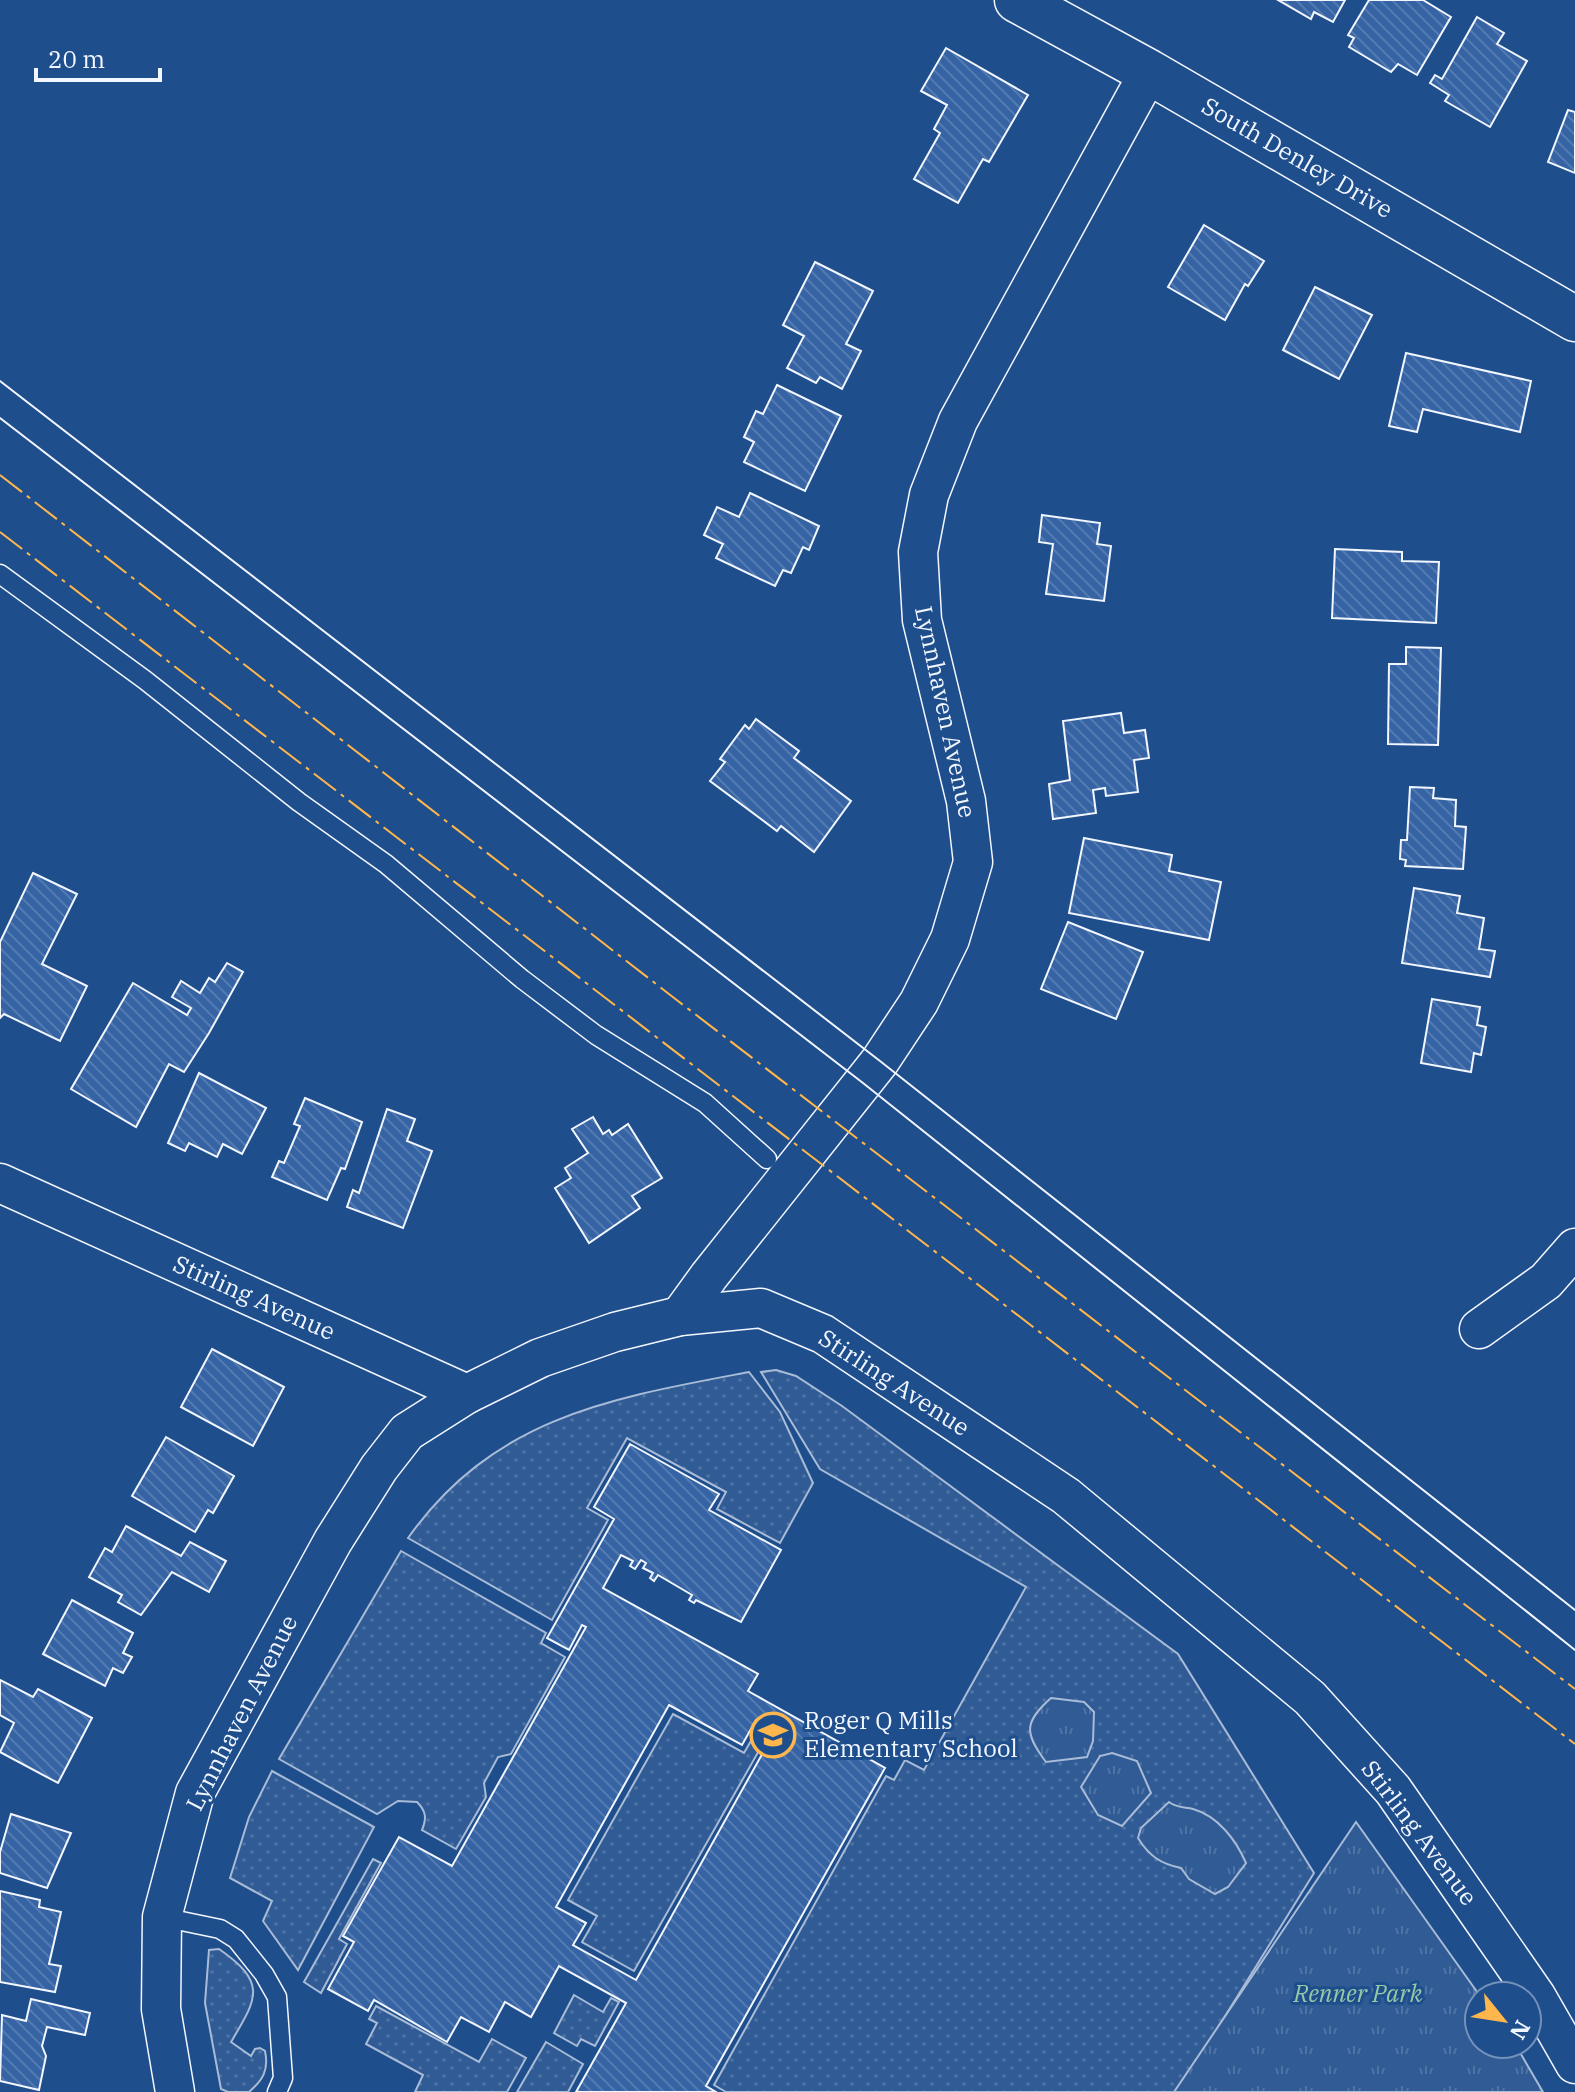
<svg xmlns="http://www.w3.org/2000/svg" width="1575" height="2092" font-family="'IBM Plex Serif',serif">
<style>
.grass{fill:url(#grass-dots);stroke:#a8bbd7;stroke-width:2}
.park{fill:url(#park-tufts);stroke:#a8bbd7;stroke-width:2}
.building{fill:url(#building-back-hatch);stroke:#f2f6ff;stroke-width:2;fill-rule:evenodd}
.lines{fill:none;stroke-linecap:round;stroke-linejoin:round}
.lane-casing{stroke:#f2f6ff;stroke-width:21}
.street-casing{stroke:#f2f6ff;stroke-width:41}
.secondary-casing{stroke:#f2f6ff;stroke-width:47}
.lane{stroke:#1f4e8c;stroke-width:18}
.street{stroke:#1f4e8c;stroke-width:38}
.secondary{stroke:#1f4e8c;stroke-width:44}
.tram{stroke:#f2f6ff;stroke-width:2}
.power{stroke:#ffb74d;stroke-width:2;stroke-dasharray:28 6 4 6;stroke-linecap:butt}
.labels{text-anchor:middle;stroke-width:6;stroke-linejoin:round;paint-order:stroke}
.street-label{font-size:24px;fill:#f2f6ff;stroke:#1f4e8c}
.poi-label{font-size:24px;fill:#f2f6ff;stroke:#1f4e8c;text-anchor:start}
.park-label{font-size:24px;font-style:italic;fill:#97c8a6;stroke:#1f4e8c}
</style>
<defs>
<pattern id="grass-dots" width="8" height="8" patternUnits="userSpaceOnUse" patternTransform="scale(2)"><rect width="8" height="8" fill="#305b95"/><path d="M2 2h.1M6 6h.1" fill="none" stroke="#4e73a5" stroke-width="1.8" stroke-linecap="round"/></pattern>
<pattern id="park-tufts" width="24" height="20" patternUnits="userSpaceOnUse" patternTransform="scale(2)"><rect width="24" height="20" fill="#305b95"/><path d="M3 7l-1-3M5 7V3M7 7l1-3M15 17l-1-3M17 17v-4M19 17l1-3" fill="none" stroke="#4e73a5"/></pattern>
<pattern id="building-back-hatch" width="6" height="6" patternUnits="userSpaceOnUse" patternTransform="scale(2)"><rect width="6" height="6" fill="#3563a3"/><path d="M-1 5l2 2M0 0l6 6M5-1l2 2" fill="none" stroke="#537ab1"/></pattern>
</defs>
<rect width="100%" height="100%" fill="#1f4e8c"/>
<!-- grass -->
<g class="grass">
<polygon points="776,1370 796,1376 842,1406 1178,1654 1314,1873 1178,2092 726,2092 714,2085 886,1776 894,1780 905,1760 924,1770 1026,1587 820,1469 761,1372"/>
<path d="M749 1372 780 1412 813 1483 780 1543 717 1509 726 1492 627 1438 587 1508 608 1520 552 1620 408 1538C495 1416 612 1398 749 1372Z"/>
<path d="M401 1551 546 1633 541 1643 565 1657 511 1754 498 1757 484 1783 486 1797 456 1849 422 1830C427 1818 426 1811 417 1802L398 1801 377 1814 279 1759Z"/>
<polygon points="673,1714 744,1753 759,1727 769,1733 634,1971 582,1942 597,1916 568,1900"/>
<polygon points="272,1771 374,1827 298,1970 263,1921 272,1901 230,1878 249,1817"/>
<polygon points="373,1859 381,1863 339,1939 347,1944 321,1993 304,1982"/>
<path d="M219 1949C268 1983 257 1998 231 2042L251 2056 255 2049 260 2048 265 2051C269 2070 263 2080 249 2092H228L221 2089 205 2003 209 1950Z"/>
<polygon points="574,1995 603,2012 611,1998 619,2002 595,2046 581,2039 577,2046 554,2033"/>
<polygon points="376,2006 479,2062 492,2039 526,2058 507,2092 415,2092 423,2075 366,2044 377,2023 369,2019"/>
<polygon points="546,2042 583,2064 568,2092 517,2092"/>
</g>
<!-- park -->
<g class="park">
<path d="M1051 1698 1084 1702 1094 1712 1093 1741 1087 1757 1046 1762C1024 1733 1024 1722 1051 1698Z"/>
<polygon points="1112,1753 1137,1761 1151,1793 1122,1826 1098,1815 1081,1787 1100,1756"/>
<path d="M1169 1802C1177 1808 1183 1807 1193 1809 1218 1816 1236 1840 1246 1863L1228 1887 1215 1894 1189 1879 1181 1868C1161 1864 1149 1856 1138 1838L1141 1828Z"/>
<polygon points="1356,1822 1480,1996 1479,2044 1515,2044 1543,2092 1174,2092"/>
</g>
<!-- building -->
<g class="building">
<polygon points="1278,0 1345,0 1333,22 1314,12 1311,19"/>
<polygon points="1369,0 1423,0 1451,17 1417,75 1398,64 1391,72 1349,47 1354,38 1348,35"/>
<polygon points="1477,17 1504,33 1497,44 1527,61 1490,127 1445,101 1449,95 1430,83 1435,75 1442,79"/>
<polygon points="946,48 1028,95 989,162 983,159 958,203 914,179 940,133 934,129 947,105 921,91"/>
<polygon points="1568,110 1575,112 1575,173 1548,162"/>
<polygon points="1204,225 1264,261 1248,286 1245,284 1225,320 1168,287"/>
<polygon points="815,262 873,291 846,344 861,351 842,389 820,377 816,383 787,368 804,336 783,325"/>
<polygon points="1315,287 1372,315 1339,379 1283,350"/>
<polygon points="1406,353 1531,381 1520,432 1423,409 1417,432 1389,426"/>
<polygon points="777,385 841,416 805,491 744,462 754,442 744,437 756,411 763,414"/>
<polygon points="750,493 819,526 809,550 803,547 791,573 783,570 775,586 716,558 723,544 704,535 717,507 739,517"/>
<polygon points="1042,515 1100,523 1097,544 1111,546 1104,601 1046,594 1053,544 1039,542"/>
<polygon points="1335,549 1402,552 1402,561 1439,562 1436,623 1332,618"/>
<polygon points="1406,647 1441,648 1438,745 1388,744 1389,664 1406,664"/>
<polygon points="1121,713 1124,733 1145,730 1149,758 1134,760 1138,792 1106,796 1105,788 1093,790 1096,813 1053,819 1049,784 1070,780 1063,721"/>
<polygon points="756,719 799,751 794,758 851,801 814,852 781,826 777,831 710,781 725,762 720,759 745,725 749,729"/>
<polygon points="1410,787 1434,788 1433,798 1456,800 1455,826 1466,827 1463,869 1405,866 1406,860 1400,859 1401,840 1407,840"/>
<polygon points="1084,838 1172,855 1169,871 1221,882 1209,940 1069,913"/>
<polygon points="33,873 77,894 42,964 87,986 60,1041 4,1014 0,1018 0,942"/>
<polygon points="1414,888 1460,896 1457,913 1484,918 1479,949 1495,951 1490,977 1402,963"/>
<polygon points="1068,922 1143,952 1116,1019 1041,989"/>
<polygon points="227,963 243,972 209,1033 184,1072 169,1064 136,1127 71,1089 133,983 187,1015 191,1008 172,997 181,981 200,993 209,978 215,982"/>
<polygon points="1432,999 1480,1007 1477,1025 1486,1027 1481,1055 1474,1053 1471,1072 1421,1063"/>
<polygon points="199,1073 266,1108 242,1154 223,1144 217,1157 189,1143 185,1151 168,1143"/>
<polygon points="305,1098 362,1122 345,1169 341,1168 327,1200 272,1177 279,1161 284,1163 300,1126 294,1124"/>
<polygon points="387,1109 415,1119 407,1141 432,1151 403,1228 347,1207 353,1190 359,1193"/>
<polygon points="593,1117 603,1134 609,1130 612,1135 628,1124 662,1178 632,1196 640,1208 589,1243 555,1188 571,1178 565,1168 588,1153 572,1129"/>
<polygon points="212,1349 284,1387 253,1446 181,1407"/>
<polygon points="166,1437 234,1476 213,1513 208,1510 195,1532 132,1496"/>
<path d="M630 1444 719 1494 709 1510 781 1550 741 1622 696 1600 694 1603 689 1600 692 1595 658 1575 654 1581 650 1578 653 1573 643 1568 646 1563 641 1560 635 1569 630 1566 633 1561 621 1555 603 1588 758 1674 748 1691 885 1768 706 2086 716 2092H576L626 2003 559 1966 531 2017 505 2002 489 2032 461 2017 447 2042 374 2000 368 2011 328 1989 354 1942 343 1936 399 1837 452 1866 586 1627 582 1625 569 1650 547 1638 614 1519 594 1507ZM669 1705 742 1745 756 1720 775 1731 636 1980 573 1945 586 1923 556 1907Z"/>
<polygon points="126,1526 181,1556 190,1542 226,1561 209,1592 172,1572 141,1615 118,1602 122,1595 89,1577 105,1548 112,1552"/>
<polygon points="72,1600 133,1633 123,1653 132,1657 123,1673 113,1668 105,1686 43,1654"/>
<polygon points="0,1680 33,1697 38,1689 92,1718 58,1783 0,1752 14,1723 0,1715"/>
<polygon points="11,1814 71,1833 47,1888 0,1873 0,1852"/>
<polygon points="0,1891 40,1900 39,1907 61,1912 49,1964 61,1966 55,1992 0,1982"/>
<polygon points="31,1999 90,2013 85,2035 47,2027 42,2046 46,2056 39,2090 0,2081 2,2015 26,2021"/>
</g>
<g class="lines">
<!-- lane casing -->
<g class="lane-casing">
<g id="lane">
<polyline points="0,574 145,680 299,802 386,864 522,979 596,1035 705,1103 767,1159"/>
<polyline points="162,1917 220,1929 236,1939 264,1974 277,1997 283,2078 277,2092"/>
</g>
</g>
<!-- street casing -->
<g class="street-casing">
<g id="street">
<polyline points="0,1183 467,1394 540,1358 615,1332 680,1316 761,1308 823,1334 1066,1496 1310,1698 1393,1790 1536,1996 1575,2064"/>
<polyline points="680,1316 709,1276 880,1061 919,1002 950,939 973,862 966,801 922,620 918,552 929,495 958,421 1149,72"/>
<polyline points="1479,1329 1546,1281 1575,1248"/>
<polyline points="175,2092 161,2009 162,1917 195,1793 333,1541 379,1468 407,1432 467,1394"/>
</g>
</g>
<!-- secondary casing -->
<g class="secondary-casing">
<polyline id="secondary" points="1017,0 1149,72 1575,319"/>
</g>
<!-- lane -->
<use href="#lane" class="lane"/>
<!-- street -->
<use href="#street" class="street"/>
<!-- secondary -->
<use href="#secondary" class="secondary"/>
<!-- tram -->
<g class="tram">
<polyline points="0,381 880,1061 1575,1610"/>
<polyline points="0,418 863,1083 1575,1650"/>
</g>
<!-- power -->
<g class="power">
<polyline points="0,475 678,1001 1575,1689"/>
<polyline points="0,532 1575,1744"/>
</g>
</g>
<!-- icons -->
<defs>
<g id="school-ring" transform="scale(2.3)"><circle r="9.5" fill="#1f4e8c" stroke="#ffb74d" stroke-width="1.5"/><path d="M0-5L7-2L0 1L-7-2ZM-4 1L0 2.5L4 1V4Q0 6-4 4Z" fill="#ffb74d"/></g>
</defs>
<g fill-rule="evenodd">
<use href="#school-ring" x="773" y="1735"/>
</g>
<g class="labels">
<!-- street labels -->
<g class="street-label">
<text transform="translate(1297 158) rotate(30)" y="8">South Denley Drive</text>
<text transform="translate(945 712) rotate(78)" y="8">Lynnhaven Avenue</text>
<text transform="translate(254 1298) rotate(24)" y="8">Stirling Avenue</text>
<text transform="translate(894 1383) rotate(33)" y="8">Stirling Avenue</text>
<text transform="translate(242 1713) rotate(-63)" y="8">Lynnhaven Avenue</text>
<text transform="translate(1419 1833) rotate(53)" y="8">Stirling Avenue</text>
</g>
<!-- poi labels -->
<g class="poi-label">
<text x="804" y="1729">Roger Q Mills<tspan x="804" dy="28">Elementary School</tspan></text>
</g>
<!-- park labels -->
<g class="park-label">
<text x="1358" y="2002">Renner Park</text>
</g>
</g>
<!-- north arrow -->
<g transform="translate(1503 2020) rotate(120)"><circle r="38" fill="#1f4e8c" stroke="#7391ba" stroke-width="2"/>
<path d="M0-6L14 30L0 20L-14 30Z" fill="#ffb74d"/>
<text y="-12" font-size="22" font-weight="bold" text-anchor="middle" fill="#f2f6ff">N</text>
</g>
<!-- scale -->
<path d="M36 68v12h124v-12" fill="none" stroke="#f2f6ff" stroke-width="4"/>
<text x="48" y="68" font-size="24" fill="#f2f6ff" stroke="#1f4e8c" stroke-width="6" paint-order="stroke">20 m</text>
</svg>
